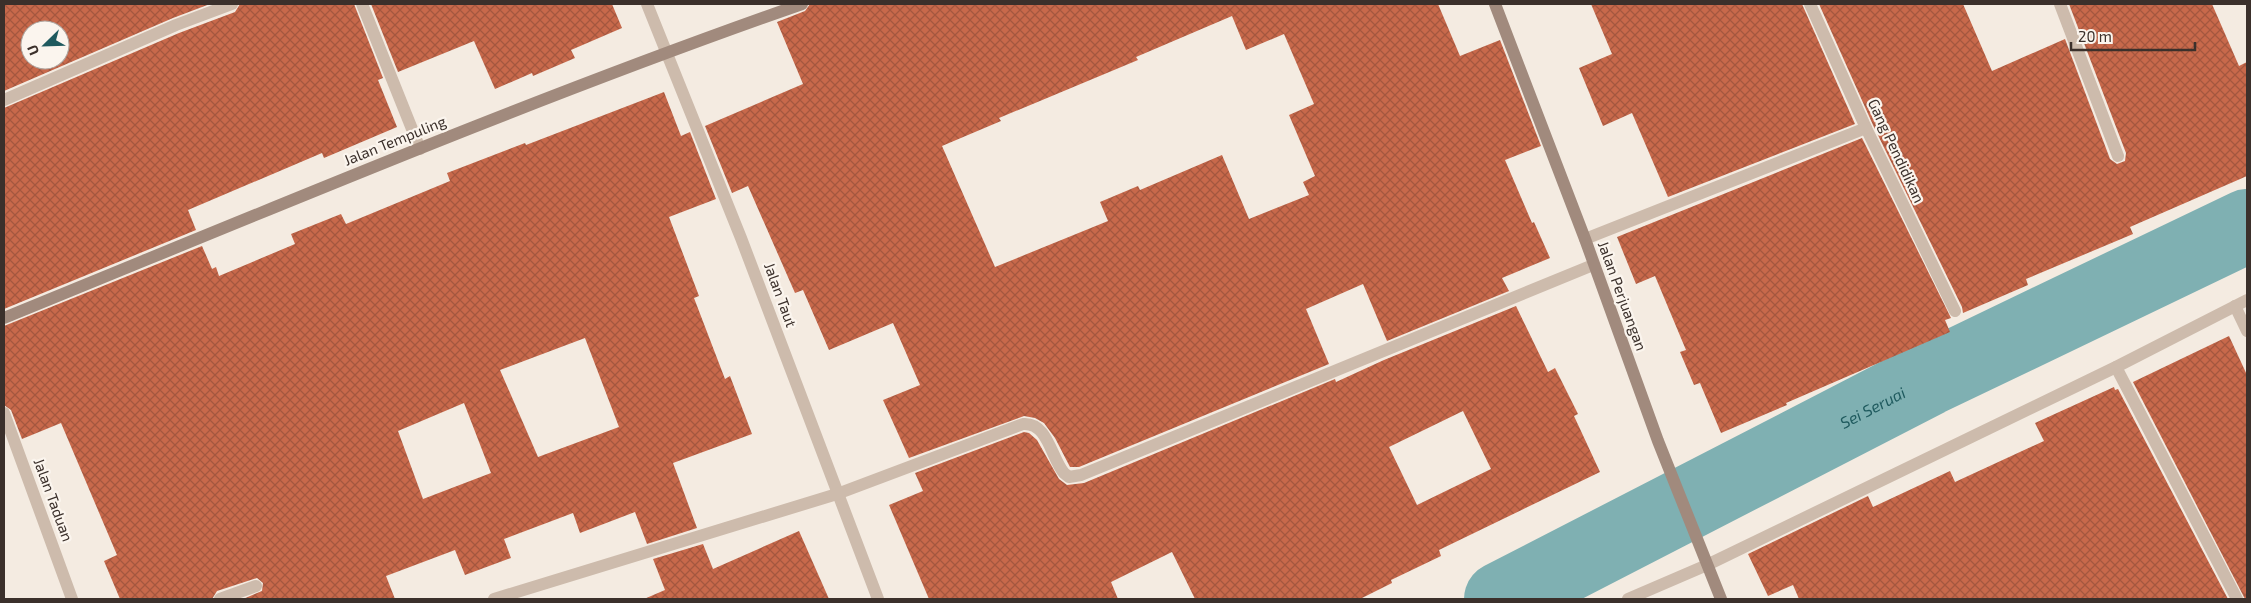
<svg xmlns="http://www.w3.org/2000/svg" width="2251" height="603" font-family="'Exo 2',sans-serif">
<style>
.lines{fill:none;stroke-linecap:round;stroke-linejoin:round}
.river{stroke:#7fb0b2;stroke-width:74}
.building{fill:url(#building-cross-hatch);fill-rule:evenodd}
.lane{stroke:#cdbbac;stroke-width:12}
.street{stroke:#cdbbac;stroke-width:12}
.secondary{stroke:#a18a7d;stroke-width:12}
.labels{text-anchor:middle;stroke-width:4.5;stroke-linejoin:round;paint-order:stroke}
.street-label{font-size:15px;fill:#3b302b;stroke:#fbf5ee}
.water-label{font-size:16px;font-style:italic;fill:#1f5a5e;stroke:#fbf5ee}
</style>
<defs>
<pattern id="building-cross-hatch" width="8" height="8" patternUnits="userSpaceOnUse" patternTransform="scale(1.25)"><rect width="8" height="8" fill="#c8694b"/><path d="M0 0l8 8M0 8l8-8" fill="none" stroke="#a4573f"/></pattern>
</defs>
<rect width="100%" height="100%" fill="#f4ebe1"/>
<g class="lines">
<!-- river -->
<path class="river" id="s1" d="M1501 599 1928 379 2247 226"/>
</g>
<!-- building -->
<g class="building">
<path d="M4 4H210L173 18 4 91ZM30 30H60V60H30Z"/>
<polygon points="240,4 354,4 383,78 378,80 397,127 324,158 322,153 188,210 196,230 4,309 4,108 179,33 235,12"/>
<polygon points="371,4 612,4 622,28 571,50 575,58 533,76 532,73 495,89 474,41 398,72"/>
<path d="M810 4H1438L1460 56 1500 40 1541 146 1505 160 1532 223 1534 222 1550 258 1502 278 1509 291 1387 341 1363 284 1306 309 1329 364 1079 467H1070L1055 438 1044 423 1035 418 1024 416 909 458 883 400 920 385 893 323 829 350 803 290 795 293 748 186 732 193 705 126 803 84 777 22 805 11ZM1232 16 1246 50 1284 34 1314 104 1289 115 1315 176 1303 182 1309 195 1249 219 1222 155 1140 190 1138 186 1100 202 1108 221 995 267 942 146 1001 121 999 118 1138 60 1136 57Z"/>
<polygon points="1591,4 1802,4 1855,124 1668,197 1632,113 1603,126 1579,68 1612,54"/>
<polygon points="1819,4 1963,4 1992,71 2065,39 2110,159 2117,164 2125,161 2126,153 2069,4 2212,4 2239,66 2247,62 2247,176 2130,227 2133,234 2026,279 2028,285 1963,313 1962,307 1873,125"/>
<path d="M664 92 681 136 690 132 716 199 669 217 699 296 694 298 725 379 730 376 752 434 673 463 697 528 647 544 635 512 580 533 573 513 504 539 511 558 465 575 455 550 386 576 395 599H243L262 591 263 583 257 578 217 591 212 599H120L104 561 117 555 61 423 22 439 11 410 4 405V326L202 246 212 269 216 267 219 276 295 244 291 234 341 214 346 224 450 181 447 173 525 143 526 145ZM585 338 619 427 538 457 500 370ZM464 403 491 473 423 499 398 431Z"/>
<polygon points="1862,138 1951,318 1945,320 1950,332 1786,403 1787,405 1721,433 1700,383 1694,385 1680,352 1686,350 1655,276 1636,284 1617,237"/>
<path d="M1516 306 1548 372 1555 368 1578 414 1574 416 1600 472 1439 550 1441 556 1391 580 1392 583 1360 599H1195L1172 552 1111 582 1118 599H929L889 505 923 491 915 473 1024 432 1029 433 1037 440 1059 479 1067 485 1084 483 1335 379 1336 382 1384 360ZM1463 411 1491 469 1417 505 1389 447Z"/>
<polygon points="2229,336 2247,375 2247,599 2245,599 2133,382"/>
<polygon points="2114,387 2115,390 2118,389 2228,599 1799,599 1793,585 1768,596 1748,554 1868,496 1873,507 1950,471 1955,482 2044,441 2035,423"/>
<polygon points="799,531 829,599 644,599 665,590 653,559 703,544 713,569"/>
</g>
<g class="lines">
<!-- lane -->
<polyline class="lane" points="220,599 256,586"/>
<!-- street -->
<g class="street">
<polyline points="362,4 420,149"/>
<polyline points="647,4 741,238 878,599"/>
<polyline points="1810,4 1866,128 1955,311"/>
<polyline points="2060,4 2118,156"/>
<polyline points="4,100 176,25 232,4"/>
<polyline points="1585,239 1866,128"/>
<polyline points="2235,306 2247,331"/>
<polyline points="2116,367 2237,599"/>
<polyline points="4,413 72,599"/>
<path d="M494 599 837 494 1023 424C1048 422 1051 458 1064 473L1069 477 1081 475 1593 265"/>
<polyline points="1628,599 1707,565 2116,367 2247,300"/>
</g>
<!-- secondary -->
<g class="secondary">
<polyline points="1495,4 1585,239 1658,441 1721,599"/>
<path d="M4 318C269 210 533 98 802 4"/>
</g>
</g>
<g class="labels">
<!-- street labels -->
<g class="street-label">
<text transform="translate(395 141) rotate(-22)" y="5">Jalan Tempuling</text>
<text transform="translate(1896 151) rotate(65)" y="5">Gang Pendidikan</text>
<text transform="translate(780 295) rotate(70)" y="5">Jalan Taut</text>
<text transform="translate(1622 296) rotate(70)" y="5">Jalan Perjuangan</text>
<text transform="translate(53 500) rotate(70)" y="5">Jalan Taduan</text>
</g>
<!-- water labels -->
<g class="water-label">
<text dy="6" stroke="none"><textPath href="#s1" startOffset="418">Sei Seruai</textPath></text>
</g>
</g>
<!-- border -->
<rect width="2251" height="603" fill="none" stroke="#3b302b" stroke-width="10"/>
<!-- north arrow -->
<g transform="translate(45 45) rotate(247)"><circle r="24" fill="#fbf5ee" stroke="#aea6a0"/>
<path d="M0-4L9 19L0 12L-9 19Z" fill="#1f5a5e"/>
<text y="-8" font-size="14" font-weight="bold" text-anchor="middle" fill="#3b302b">U</text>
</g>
<!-- scale -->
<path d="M2071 42v8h124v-8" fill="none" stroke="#3b302b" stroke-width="2.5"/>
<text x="2078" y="42" font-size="15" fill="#3b302b" stroke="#fbf5ee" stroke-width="4" paint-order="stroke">20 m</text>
</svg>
